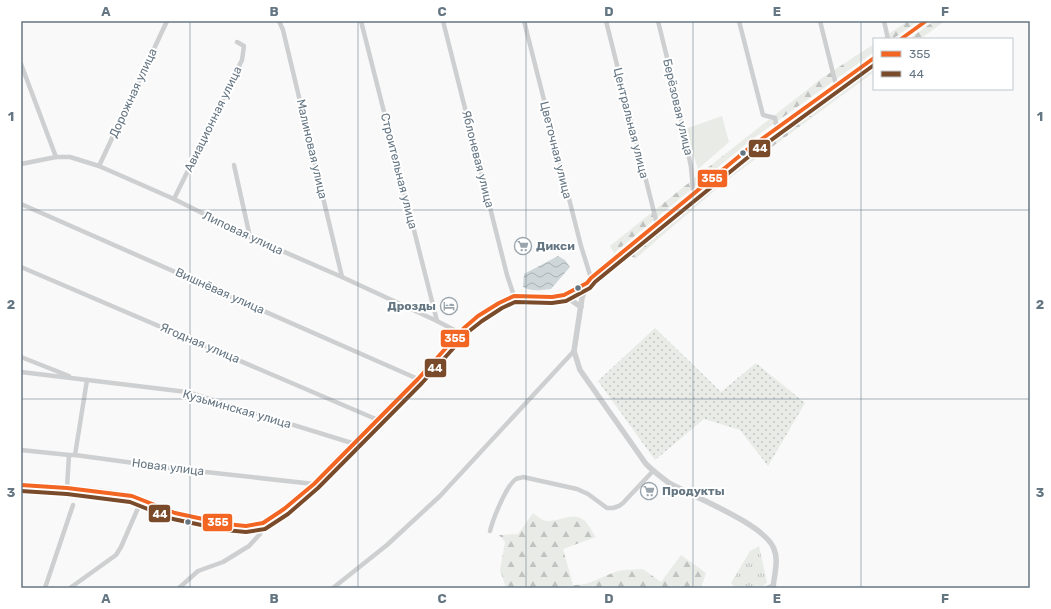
<svg xmlns="http://www.w3.org/2000/svg" width="1051" height="609" font-family="Rubik,sans-serif">
<style>
.grass{fill:url(#grass-tufts)}
.forest{fill:url(#forest-firs)}
.park{fill:#e8ebe6}
.garden{fill:url(#garden-dots)}
.water{fill:url(#water-waves)}
.lines{fill:none;stroke-linecap:round;stroke-linejoin:round}
.minor{stroke:#cecfd0;stroke-width:4.5}
.tertiary{stroke:#cecfd0;stroke-width:5.5}
.bus-1-casing{stroke:#fff;stroke-width:7}
.bus-2-casing{stroke:#fff;stroke-width:7}
.bus-1{stroke:#f26522;stroke-width:4}
.bus-2{stroke:#7a4b2a;stroke-width:4}
.grid{fill:none;stroke:#657683;stroke-width:1;stroke-opacity:0.55}
.bus-dot{fill:#657683;stroke:#fff;stroke-width:1.5}
.labels{text-anchor:middle;stroke-width:4;stroke-linejoin:round;paint-order:stroke}
.street-label{font-size:12px;fill:#657683;stroke:#fff}
.poi-label{font-size:12px;font-weight:bold;fill:#657683;stroke:#fff;text-anchor:start}
.line-badge{stroke:#fff;stroke-width:1.5}
.badge-label{font-size:11px;text-anchor:middle;font-weight:bold;fill:#fff}
.neatline{fill:none;stroke:#657683;stroke-width:1.5}
.grid-label{font-size:13px;text-anchor:middle;font-weight:bold;fill:#657683}
</style>
<defs>
<pattern id="grass-tufts" width="24" height="20" patternUnits="userSpaceOnUse"><rect width="24" height="20" fill="#e8ebe6"/><path d="M3 7l-1-3M5 7V3M7 7l1-3M15 17l-1-3M17 17v-4M19 17l1-3" fill="none" stroke="#c0c3c0"/></pattern>
<pattern id="forest-firs" width="22" height="20" patternUnits="userSpaceOnUse"><rect width="22" height="20" fill="#e8ebe6"/><path d="M5 1l3.5 6h-7zM16 11l3.5 6h-7z" fill="#c0c3c0"/></pattern>
<pattern id="garden-dots" width="8" height="8" patternUnits="userSpaceOnUse"><rect width="8" height="8" fill="#e8ebe6"/><path d="M2 2h.1M6 6h.1" fill="none" stroke="#c0c3c0" stroke-width="1.8" stroke-linecap="round"/></pattern>
<pattern id="water-waves" width="16" height="10" patternUnits="userSpaceOnUse"><rect width="16" height="10" fill="#ced6d9"/><path d="M0 5q4-4 8 0t8 0" fill="none" stroke="#abb2b5"/></pattern>
</defs>
<rect width="100%" height="100%" fill="#f9f9f9"/>
<!-- grass -->
<path class="grass" d="M759 546 767 582C761 592 745 588 735 588L731 583 750 551Z"/>
<!-- forest -->
<g class="forest">
<polygon points="908,21 918,21 893,39 881,39"/>
<polygon points="934,21 945,21 920,39 909,39"/>
<polygon points="874,44 874,52 751,140 614,253 610,246 701,173 822,78"/>
<polygon points="874,64 874,72 727,180 635,259 629,255 707,188 768,140"/>
<path d="M533 513C537 516 543 522 549 521 562 521 573 511 585 521 589 525 592 532 596 537L563 549 573 585C588 586 601 577 615 572 623 569 634 570 643 569L661 582 681 555 706 573 701 588H506L500 570 505 542 499 535 518 534Z"/>
</g>
<!-- park -->
<polygon class="park" points="722,116 729,142 698,169 685,129"/>
<!-- garden -->
<polygon class="garden" points="655,328 721,392 756,363 805,403 768,466 740,430 704,419 655,460 598,381"/>
<!-- water -->
<path class="water" d="M558 256 565 260 570 267 551 289C541 290 532 292 523 287L524 274Z"/>
<g class="lines">
<!-- minor -->
<g class="minor">
<polyline points="279,21 283,30 342,277"/>
<polyline points="361,21 437,321"/>
<polyline points="443,21 507,275 514,296"/>
<polyline points="524,21 581,246 591,278"/>
<polyline points="606,21 657,224"/>
<polyline points="658,21 676,94 691,167 693,189 695,193"/>
<polyline points="739,21 763,115 775,118 777,128"/>
<polyline points="820,21 836,85"/>
<polyline points="884,21 888,39"/>
<polyline points="21,64 56,157"/>
<polyline points="21,164 56,157 70,157 99,166 174,199 250,237 342,277 437,321 460,333"/>
<polyline points="234,165 250,237"/>
<polyline points="99,166 167,21"/>
<polyline points="174,199 242,60 244,46 237,42"/>
<polyline points="21,204 418,379"/>
<polyline points="21,267 378,420"/>
<polyline points="21,357 69,376"/>
<polyline points="21,372 187,392 355,444"/>
<polyline points="21,450 69,455 75,455 178,469 314,484"/>
<polyline points="75,455 87,380"/>
<polyline points="67,488 69,455"/>
<path d="M490 531C493 519 506 486 516 479 518 478 521 478 523 477L577 489 588 494 607 508H613L619 506 623 503 653 471"/>
<polyline points="45,588 73,505"/>
<polyline points="70,588 116,555 121,547 142,499"/>
<polyline points="179,588 198,571 223,562 249,546 260,534 263,523"/>
<polyline points="333,588 387,545 440,496 574,351"/>
<polyline points="767,588 774,585"/>
</g>
<!-- tertiary -->
<g class="tertiary">
<polyline points="901,39 926,21"/>
<polyline points="557,298 571,300 581,307"/>
<polyline points="21,485 67,488 107,492 132,496 175,513 226,524 246,526 263,523 284,509 314,484 418,379 464,328 478,316 499,303 514,296 552,297 564,295 587,283"/>
<path d="M773 588C774 576 779 560 774 549 765 524 693 497 669 483 661 477 653 471 646 464L580 370 574 351 582 298 587 283 591 278 748 149 874 58"/>
</g>
<!-- bus-1 casing -->
<g class="bus-1-casing">
<g id="bus-1">
<polyline points="901,39 926,21"/>
<polyline points="21,485 67,488 132,496 175,513 226,524 246,526 263,523 284,509 314,484 418,379 464,328 478,316 499,303 514,296 552,297 564,295 587,283 591,278 748,149 874,58"/>
</g>
</g>
<!-- bus-2 casing -->
<g class="bus-2-casing">
<polyline id="bus-2" points="21,491 67,494 130,502 173,519 225,530 246,532 265,529 288,514 318,488 422,383 468,332 482,321 502,308 515,302 552,303 566,301 590,288 595,282 752,154 874,65"/>
</g>
<!-- bus-1 -->
<use href="#bus-1" class="bus-1"/>
<!-- bus-2 -->
<use href="#bus-2" class="bus-2"/>
</g>
<!-- grid -->
<path class="grid" d="M190 21V588M358 21V588M526 21V588M693 21V588M861 21V588M21 210H1030M21 399H1030"/>
<!-- icons -->
<defs>
<g id="supermarket-ring" transform="scale(0.9)"><circle r="9.5" fill="#fff" stroke="#99a4ac" stroke-width="1.5"/><path d="M-6-5.5h2.5l.6 2H6L4.5 2H-2.5L-4.4-4H-6ZM-1.5 3.2a1.3 1.3 0 1 0 .1 0ZM3 3.2a1.3 1.3 0 1 0 .1 0Z" fill="#99a4ac"/></g>
<g id="hotel-ring" transform="scale(0.9)"><circle r="9.5" fill="#fff" stroke="#99a4ac" stroke-width="1.5"/><path d="M-6-4.5h1.5V1H6V5H4.5V3h-9V5H-6ZM-4 0a1.8 1.8 0 1 1 3.6 0ZM.5 0V-2.5h3Q6-2.5 6 0Z" fill="#99a4ac"/></g>
</defs>
<g fill-rule="evenodd">
<use href="#supermarket-ring" x="523" y="246"/>
<use href="#hotel-ring" x="449" y="306"/>
<use href="#supermarket-ring" x="649" y="491"/>
</g>
<!-- markers -->
<g class="bus-dot">
<circle cx="743" cy="153" r="3.5"/>
<circle cx="578" cy="288" r="3.5"/>
<circle cx="188" cy="522" r="3.5"/>
</g>
<g class="labels">
<!-- street labels -->
<g class="street-label">
<text transform="translate(133 93) rotate(-65)" y="4">Дорожная улица</text>
<text transform="translate(678 107) rotate(77)" y="4">Берёзовая улица</text>
<text transform="translate(213 119) rotate(-64)" y="4">Авиационная улица</text>
<text transform="translate(631 123) rotate(76)" y="4">Центральная улица</text>
<text transform="translate(312 149) rotate(77)" y="4">Малиновая улица</text>
<text transform="translate(556 150) rotate(76)" y="4">Цветочная улица</text>
<text transform="translate(478 159) rotate(76)" y="4">Яблоневая улица</text>
<text transform="translate(399 171) rotate(76)" y="4">Строительная улица</text>
<text transform="translate(243 233) rotate(25)" y="4">Липовая улица</text>
<text transform="translate(220 291) rotate(24)" y="4">Вишнёвая улица</text>
<text transform="translate(200 343) rotate(23)" y="4">Ягодная улица</text>
<text transform="translate(237 409) rotate(16)" y="4">Кузьминская улица</text>
<text transform="translate(168 467) rotate(7)" y="4">Новая улица</text>
</g>
<!-- poi labels -->
<g class="poi-label">
<text x="536" y="250">Дикси</text>
<text x="436" y="310" text-anchor="end">Дрозды</text>
<text x="662" y="495">Продукты</text>
</g>
</g>
<g class="line-badge">
<rect x="748" y="139" width="23" height="19" rx="4" fill="#7a4b2a"/>
<rect x="697" y="169" width="31" height="19" rx="4" fill="#f26522"/>
<rect x="440" y="329" width="30" height="19" rx="4" fill="#f26522"/>
<rect x="424" y="358" width="23" height="20" rx="4" fill="#7a4b2a"/>
<rect x="148" y="504" width="23" height="19" rx="4" fill="#7a4b2a"/>
<rect x="202" y="513" width="31" height="19" rx="4" fill="#f26522"/>
</g>
<g class="badge-label">
<text x="760" y="152">44</text>
<text x="712" y="182">355</text>
<text x="455" y="342">355</text>
<text x="435" y="372">44</text>
<text x="160" y="518">44</text>
<text x="218" y="526">355</text>
</g>
<!-- border -->
<rect width="1051" height="609" fill="none" stroke="#ffffff" stroke-width="44"/>
<!-- legend -->
<rect x="873" y="38" width="140" height="52" fill="#ffffff" stroke="#c1c8cd"/>
<rect x="881" y="51" width="20" height="6" fill="#f26522" stroke="#c1c8cd"/>
<text x="909" y="58" font-size="12" fill="#657683">355</text>
<rect x="881" y="71" width="20" height="6" fill="#7a4b2a" stroke="#c1c8cd"/>
<text x="909" y="78" font-size="12" fill="#657683">44</text>
<rect x="22" y="22" width="1007" height="565" class="neatline"/>
<g class="grid-label">
<text x="106" y="16">A</text>
<text x="274" y="16">B</text>
<text x="442" y="16">C</text>
<text x="609" y="16">D</text>
<text x="777" y="16">E</text>
<text x="945" y="16">F</text>
<text x="11" y="121">1</text>
<text x="1040" y="121">1</text>
<text x="11" y="309">2</text>
<text x="1040" y="309">2</text>
<text x="11" y="497">3</text>
<text x="1040" y="497">3</text>
<text x="106" y="603">A</text>
<text x="274" y="603">B</text>
<text x="442" y="603">C</text>
<text x="609" y="603">D</text>
<text x="777" y="603">E</text>
<text x="945" y="603">F</text>
</g>
</svg>
